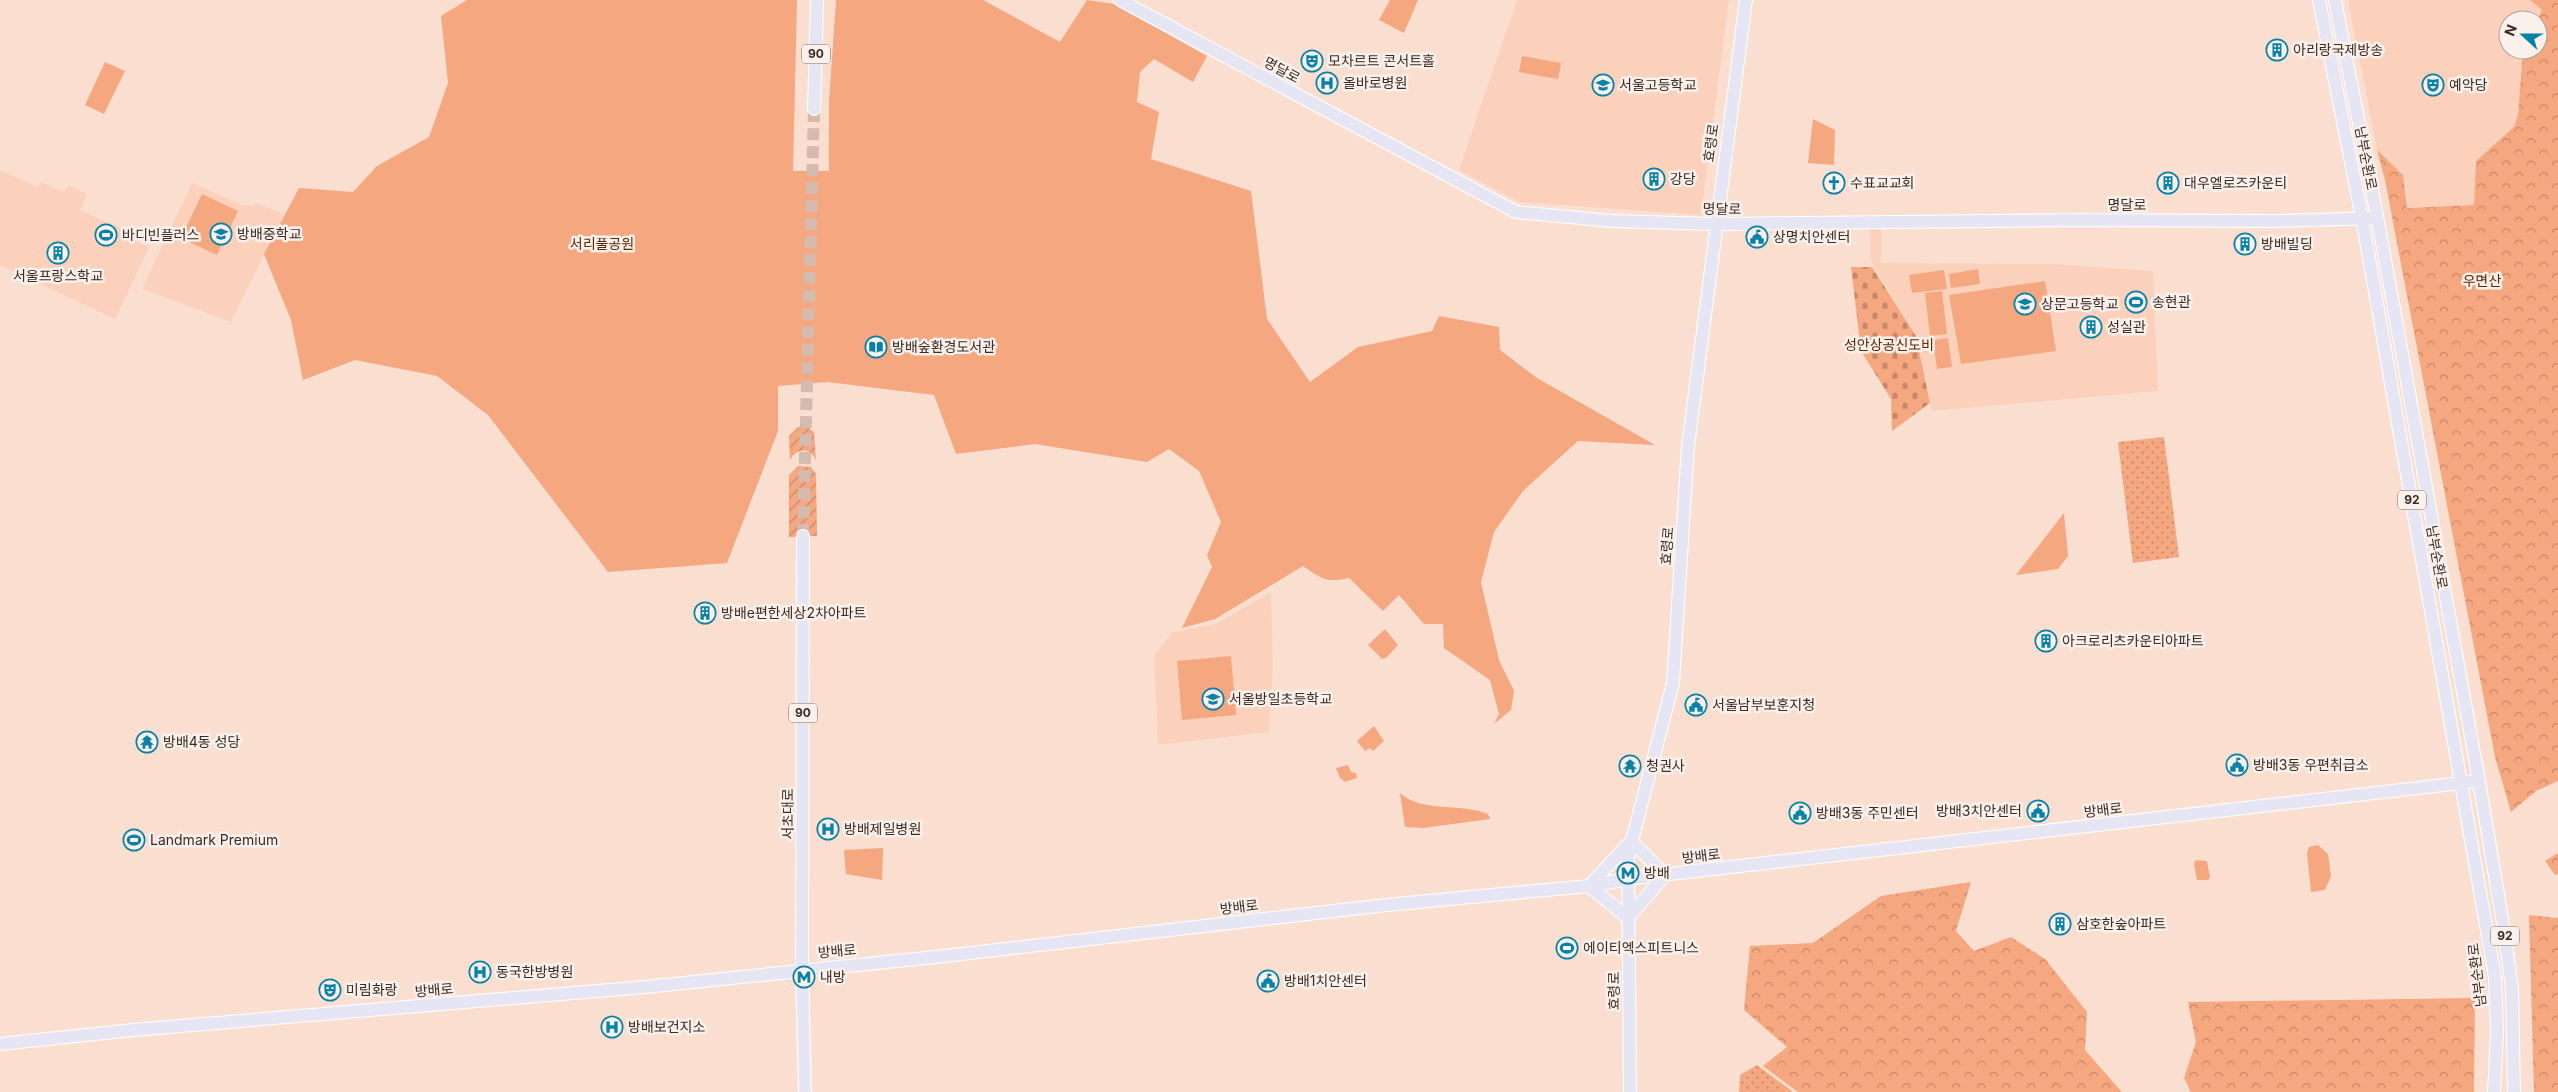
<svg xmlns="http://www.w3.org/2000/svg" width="2558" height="1092" font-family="Inter,'Noto Sans KR',sans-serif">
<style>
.built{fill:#fbd1bc}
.grass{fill:url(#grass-dots)}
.forest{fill:url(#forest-crowns)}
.cemetery{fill:url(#cemetery-stones)}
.park{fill:#f5a780}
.garden{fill:url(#garden-furrows)}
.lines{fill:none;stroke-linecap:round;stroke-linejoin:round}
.major-tunnel{stroke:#d4bbae;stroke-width:12;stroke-dasharray:12 6;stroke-linecap:butt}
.major-casing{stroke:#fff;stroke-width:14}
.major{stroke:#e6e5f4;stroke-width:12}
.labels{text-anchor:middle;stroke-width:5;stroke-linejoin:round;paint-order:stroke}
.shield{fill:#faf0ec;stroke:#75665f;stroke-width:1}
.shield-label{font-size:12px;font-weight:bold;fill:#3c2b22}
.poi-label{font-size:14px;fill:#3c2b22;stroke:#faf0ec;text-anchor:start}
.street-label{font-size:14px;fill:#3c2b22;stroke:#faf0ec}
.park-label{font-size:14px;fill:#5f2803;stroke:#faf0ec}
</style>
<defs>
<pattern id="grass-dots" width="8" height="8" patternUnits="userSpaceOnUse" patternTransform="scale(1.25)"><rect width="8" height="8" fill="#f5a780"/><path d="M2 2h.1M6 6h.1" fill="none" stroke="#c88868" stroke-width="1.8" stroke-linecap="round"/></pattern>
<pattern id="forest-crowns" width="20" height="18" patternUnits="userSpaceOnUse" patternTransform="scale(1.25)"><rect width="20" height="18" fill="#f5a780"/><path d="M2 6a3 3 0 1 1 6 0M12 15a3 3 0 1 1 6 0" fill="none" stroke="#c88868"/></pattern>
<pattern id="cemetery-stones" width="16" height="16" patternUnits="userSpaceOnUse" patternTransform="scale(1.25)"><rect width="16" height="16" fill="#f5a780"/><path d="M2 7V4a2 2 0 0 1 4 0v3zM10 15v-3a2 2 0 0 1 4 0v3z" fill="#c88868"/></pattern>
<pattern id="garden-furrows" width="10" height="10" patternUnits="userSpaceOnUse" patternTransform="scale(1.25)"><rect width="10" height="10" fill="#f5a780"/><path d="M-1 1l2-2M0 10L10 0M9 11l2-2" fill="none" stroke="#c88868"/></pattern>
</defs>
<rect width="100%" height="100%" fill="#fadfd1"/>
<!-- built -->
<g class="built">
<polygon points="1517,0 1729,0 1701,215 1519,202 1459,170"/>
<polygon points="2348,0 2530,0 2542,10 2537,20 2508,20 2508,50 2523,50 2518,115 2514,128 2476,161 2474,205 2407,208 2403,175 2377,150"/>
<polygon points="0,170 38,187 40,182 64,192 68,185 87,194 80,210 122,229 121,232 149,248 115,319 0,265"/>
<polygon points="192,183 241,204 253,207 256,203 284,214 231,322 142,289"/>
<polygon points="1870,226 1881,226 1881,263 2054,264 2153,271 2158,391 1932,411 1916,336 1871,262"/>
<polygon points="1271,592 1273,666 1269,732 1158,745 1154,656 1171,633 1216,624"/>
</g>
<!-- grass -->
<g class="grass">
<polygon points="2164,437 2179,557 2133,563 2118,442"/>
<polygon points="1757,1065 1793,1092 1739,1092 1740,1075"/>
</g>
<!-- forest -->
<g class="forest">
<polygon points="2530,0 2558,0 2558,781 2536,791 2511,812 2495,757 2385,180 2377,150 2403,175 2407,208 2474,205 2476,161 2514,127 2518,115 2523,50 2538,50 2537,20 2542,10"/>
<polygon points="2558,853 2558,874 2555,875 2545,861"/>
<polygon points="1971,882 1956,931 1974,951 2011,937 2045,959 2087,1012 2085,1050 2122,1092 1798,1092 1763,1066 1787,1047 1744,1010 1750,946 1813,943 1881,896"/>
<polygon points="2529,915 2558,918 2558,1092 2534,1092"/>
<polygon points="2475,998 2474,1092 2191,1092 2184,1078 2196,1042 2188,1002"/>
</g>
<!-- cemetery -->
<polygon class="cemetery" points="1851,267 1872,267 1916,336 1930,403 1892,431 1891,399 1861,351"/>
<!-- park -->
<g class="park">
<path d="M467 0H797L793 171H829V102L836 0H983L1060 42 1087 0 1114 4 1207 56 1193 82 1154 59 1140 72 1137 102 1159 112 1151 159 1251 191 1267 319 1310 382 1358 347 1432 331 1439 316 1499 327 1500 350 1537 378 1655 445 1578 441 1523 491 1494 532 1481 582 1499 660 1514 691 1511 710 1494 724 1499 714 1490 680 1444 648 1443 624H1424L1399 595 1383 611 1349 578C1325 583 1322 579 1303 566L1215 619 1182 628 1212 567 1207 555 1221 522 1199 471 1169 449 1147 462 1035 444 956 454 934 395 827 382 778 386V431L727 563 608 572 488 415 437 376 355 360 303 380 291 320 264 254 299 188 353 192 377 166 429 137 448 83 441 16Z"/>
<polygon points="1390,0 1418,0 1404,33 1379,20"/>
<polygon points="1522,56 1561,63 1558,79 1519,72"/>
<polygon points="105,62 125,71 104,114 85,105"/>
<polygon points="1813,119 1835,130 1834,165 1808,163"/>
<polygon points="202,194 238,211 217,255 181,238"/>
<polygon points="1978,269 1980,284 1951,288 1949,274"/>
<polygon points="1944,270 1947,289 1912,293 1909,275"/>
<polygon points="2045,281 2056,351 1961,364 1949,295"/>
<polygon points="1942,291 1947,334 1930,336 1925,293"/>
<polygon points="1948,338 1952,367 1937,369 1933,340"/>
<polygon points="2064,513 2068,556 2058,569 2016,575"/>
<polygon points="1385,629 1398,645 1386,658 1382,659 1368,645"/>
<polygon points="1231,656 1236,715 1182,720 1177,661"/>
<polygon points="1374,726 1384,741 1373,751 1370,748 1365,751 1357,741"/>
<polygon points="1348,765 1351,772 1356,773 1357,778 1345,782 1340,778 1336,768"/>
<path d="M1400 793C1421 813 1464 803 1488 814L1490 819 1423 828 1405 827Z"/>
<polygon points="2318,845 2328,854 2331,876 2325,890 2311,892 2307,853 2309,847"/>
<polygon points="883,848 882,880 846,874 844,850"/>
<polygon points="2196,860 2207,861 2210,877 2208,880 2197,880 2194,864"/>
</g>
<!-- garden -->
<g class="garden">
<path d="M798 427H807L814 432 816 460C810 447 796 448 790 460L789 436Z"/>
<polygon points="798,466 811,467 816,474 817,536 789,537 789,475"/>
</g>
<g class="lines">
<!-- major-tunnel -->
<polyline class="major-tunnel" points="803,536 814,109"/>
<!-- major casing -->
<g class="major-casing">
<g id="major">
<polyline points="1120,0 1516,212 1612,221 1715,224 2076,220 2275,221 2377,218"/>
<polyline points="2319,0 2362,218 2495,977 2497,1033 2494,1092"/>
<polyline points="2335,0 2381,237 2479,781 2505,936 2512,989 2514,1092"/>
<polyline points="814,109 817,0"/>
<polyline points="803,536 802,969 805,1092"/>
<polygon points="1631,841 1665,875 1628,918 1589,886"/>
<polyline points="0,1044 133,1030 645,987 944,956 1386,905 1589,886 1627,879 2479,781"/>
<polyline points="1630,1092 1628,856 1673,683 1688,446 1746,0"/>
</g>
</g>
<!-- major -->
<use href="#major" class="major"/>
</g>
<!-- icons -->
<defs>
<g id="building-ring" transform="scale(1.125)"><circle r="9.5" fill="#faf0ec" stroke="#0882a7" stroke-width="1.5"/><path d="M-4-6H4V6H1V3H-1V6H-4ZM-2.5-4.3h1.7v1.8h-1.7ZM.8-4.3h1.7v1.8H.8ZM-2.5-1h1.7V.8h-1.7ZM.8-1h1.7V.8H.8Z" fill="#0882a7"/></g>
<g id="theatre-ring" transform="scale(1.125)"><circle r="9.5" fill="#faf0ec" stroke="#0882a7" stroke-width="1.5"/><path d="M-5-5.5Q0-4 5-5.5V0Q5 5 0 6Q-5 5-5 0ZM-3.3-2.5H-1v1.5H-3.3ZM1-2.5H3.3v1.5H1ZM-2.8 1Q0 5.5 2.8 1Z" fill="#0882a7"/></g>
<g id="hospital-ring" transform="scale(1.125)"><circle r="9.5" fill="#faf0ec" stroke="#0882a7" stroke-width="1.5"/><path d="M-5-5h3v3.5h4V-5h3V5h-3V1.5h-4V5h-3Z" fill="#0882a7"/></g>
<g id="school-ring" transform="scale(1.125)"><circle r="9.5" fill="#faf0ec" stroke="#0882a7" stroke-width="1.5"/><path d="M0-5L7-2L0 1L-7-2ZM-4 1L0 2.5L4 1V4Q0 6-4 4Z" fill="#0882a7"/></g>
<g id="church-ring" transform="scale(1.125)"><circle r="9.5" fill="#faf0ec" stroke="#0882a7" stroke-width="1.5"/><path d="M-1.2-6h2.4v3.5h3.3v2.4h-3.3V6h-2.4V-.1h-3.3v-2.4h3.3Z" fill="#0882a7"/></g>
<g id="stadium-ring" transform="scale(1.125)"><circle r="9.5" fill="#faf0ec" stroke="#0882a7" stroke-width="1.5"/><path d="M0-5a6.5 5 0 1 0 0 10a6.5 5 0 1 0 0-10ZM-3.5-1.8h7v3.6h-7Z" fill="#0882a7"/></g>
<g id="civic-ring" transform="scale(1.125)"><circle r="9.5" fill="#faf0ec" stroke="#0882a7" stroke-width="1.5"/><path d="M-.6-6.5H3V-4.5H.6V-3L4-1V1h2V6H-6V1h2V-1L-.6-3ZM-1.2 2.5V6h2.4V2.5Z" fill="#0882a7"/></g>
<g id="library-ring" transform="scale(1.125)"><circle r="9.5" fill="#faf0ec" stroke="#0882a7" stroke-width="1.5"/><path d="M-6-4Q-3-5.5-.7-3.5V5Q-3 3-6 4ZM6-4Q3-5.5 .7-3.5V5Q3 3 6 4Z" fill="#0882a7"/></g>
<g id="temple-ring" transform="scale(1.125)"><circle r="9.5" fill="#faf0ec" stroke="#0882a7" stroke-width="1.5"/><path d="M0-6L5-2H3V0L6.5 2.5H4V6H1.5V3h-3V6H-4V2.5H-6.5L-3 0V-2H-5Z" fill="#0882a7"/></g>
<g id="metro-ring" transform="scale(1.125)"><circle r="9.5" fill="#faf0ec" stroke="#0882a7" stroke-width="1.5"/><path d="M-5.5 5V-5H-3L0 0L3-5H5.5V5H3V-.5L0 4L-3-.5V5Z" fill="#0882a7"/></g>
</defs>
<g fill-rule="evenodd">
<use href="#building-ring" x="2277" y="50"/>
<use href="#theatre-ring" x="1312" y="61"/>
<use href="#hospital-ring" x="1327" y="83"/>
<use href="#school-ring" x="1603" y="85"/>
<use href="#theatre-ring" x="2433" y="85"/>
<use href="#building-ring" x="1654" y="179"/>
<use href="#church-ring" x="1834" y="183"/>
<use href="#building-ring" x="2168" y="183"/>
<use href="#school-ring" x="221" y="234"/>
<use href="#stadium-ring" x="106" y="235"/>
<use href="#civic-ring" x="1757" y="237"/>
<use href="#building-ring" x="2245" y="244"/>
<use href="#building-ring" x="58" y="253"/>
<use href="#stadium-ring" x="2136" y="302"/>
<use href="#school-ring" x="2025" y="304"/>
<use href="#building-ring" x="2091" y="327"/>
<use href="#library-ring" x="876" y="347"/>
<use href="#building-ring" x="705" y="613"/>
<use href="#building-ring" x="2046" y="641"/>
<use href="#school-ring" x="1213" y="699"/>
<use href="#civic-ring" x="1696" y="705"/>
<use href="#temple-ring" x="147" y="742"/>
<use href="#civic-ring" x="2237" y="765"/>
<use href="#temple-ring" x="1630" y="766"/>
<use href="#civic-ring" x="2038" y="811"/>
<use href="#civic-ring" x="1800" y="813"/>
<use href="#hospital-ring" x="828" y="829"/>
<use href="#stadium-ring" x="134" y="840"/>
<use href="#metro-ring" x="1628" y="873"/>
<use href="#building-ring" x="2060" y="924"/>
<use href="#stadium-ring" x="1567" y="948"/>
<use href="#hospital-ring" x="480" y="972"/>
<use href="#metro-ring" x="804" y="977"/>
<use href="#civic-ring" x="1268" y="981"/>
<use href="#theatre-ring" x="330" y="990"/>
<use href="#hospital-ring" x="612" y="1027"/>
</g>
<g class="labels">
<!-- shield labels -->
<g class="shield">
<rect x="802" y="44.5" width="28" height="19" rx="4"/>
<rect x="2398" y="490.5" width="28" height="19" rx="4"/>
<rect x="789" y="703.5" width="28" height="19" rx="4"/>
<rect x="2491" y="926.5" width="28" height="19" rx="4"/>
</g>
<g class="shield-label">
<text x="816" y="58">90</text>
<text x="2412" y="504">92</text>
<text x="803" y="717">90</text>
<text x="2505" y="940">92</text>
</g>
<!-- poi labels -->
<g class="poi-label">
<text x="2293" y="55">아리랑국제방송</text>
<text x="1328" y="66">모차르트 콘서트홀</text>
<text x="1343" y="88">올바로병원</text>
<text x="1619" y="90">서울고등학교</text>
<text x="2449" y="90">예악당</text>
<text x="1670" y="184">강당</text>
<text x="1850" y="188">수표교교회</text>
<text x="2184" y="188">대우엘로즈카운티</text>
<text x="237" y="239">방배중학교</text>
<text x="122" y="240">바디빈플러스</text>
<text x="1773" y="242">상명치안센터</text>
<text x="2261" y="249">방배빌딩</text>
<text x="58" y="281" text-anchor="middle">서울프랑스학교</text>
<text x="2152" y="307">송현관</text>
<text x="2041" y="309">상문고등학교</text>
<text x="2107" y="332">성실관</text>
<text x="892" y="352">방배숲환경도서관</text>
<text x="721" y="618">방배e편한세상2차아파트</text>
<text x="2062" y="646">아크로리츠카운티아파트</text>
<text x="1229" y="704">서울방일초등학교</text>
<text x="1712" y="710">서울남부보훈지청</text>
<text x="163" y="747">방배4동 성당</text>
<text x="2253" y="770">방배3동 우편취급소</text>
<text x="1646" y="771">청권사</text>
<text x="2022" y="816" text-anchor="end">방배3치안센터</text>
<text x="1816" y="818">방배3동 주민센터</text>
<text x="844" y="834">방배제일병원</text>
<text x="150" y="845">Landmark Premium</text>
<text x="1644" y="878">방배</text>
<text x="2076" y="929">삼호한숲아파트</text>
<text x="1583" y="953">에이티엑스피트니스</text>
<text x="496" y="977">동국한방병원</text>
<text x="820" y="982">내방</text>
<text x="1284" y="986">방배1치안센터</text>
<text x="346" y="995">미림화랑</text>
<text x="628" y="1032">방배보건지소</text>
</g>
<!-- street labels -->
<g class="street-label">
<text transform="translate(1282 70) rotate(28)" y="5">명달로</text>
<text transform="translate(1711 143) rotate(-82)" y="5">효령로</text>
<text transform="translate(2366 158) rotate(79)" y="5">남부순환로</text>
<text x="2127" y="210">명달로</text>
<text transform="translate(1722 209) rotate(1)" y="5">명달로</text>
<text transform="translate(1667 546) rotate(-86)" y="5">효령로</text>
<text transform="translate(2437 557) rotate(80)" y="5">남부순환로</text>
<text transform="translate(2103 810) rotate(-7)" y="5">방배로</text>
<text transform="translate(788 814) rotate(-90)" y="5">서초대로</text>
<text transform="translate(1701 856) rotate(-7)" y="5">방배로</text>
<text transform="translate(1239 907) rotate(-7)" y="5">방배로</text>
<text transform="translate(837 951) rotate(-5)" y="5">방배로</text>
<text transform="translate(2477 975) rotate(-97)" y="5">남부순환로</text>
<text transform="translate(434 990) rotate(-5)" y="5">방배로</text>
<text transform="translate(1614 991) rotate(-90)" y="5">효령로</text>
</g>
<!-- park labels -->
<g class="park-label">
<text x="602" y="249">서리풀공원</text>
<text x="2482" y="286">우면산</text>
<text x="1889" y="350">성안상공신도비</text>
</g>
</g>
<!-- north arrow -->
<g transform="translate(2523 35) rotate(291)"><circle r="24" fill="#faf0ec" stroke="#aea19b"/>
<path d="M0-4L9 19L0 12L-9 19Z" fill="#0882a7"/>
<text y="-8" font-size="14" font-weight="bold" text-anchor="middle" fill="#3c2b22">N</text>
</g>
</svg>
